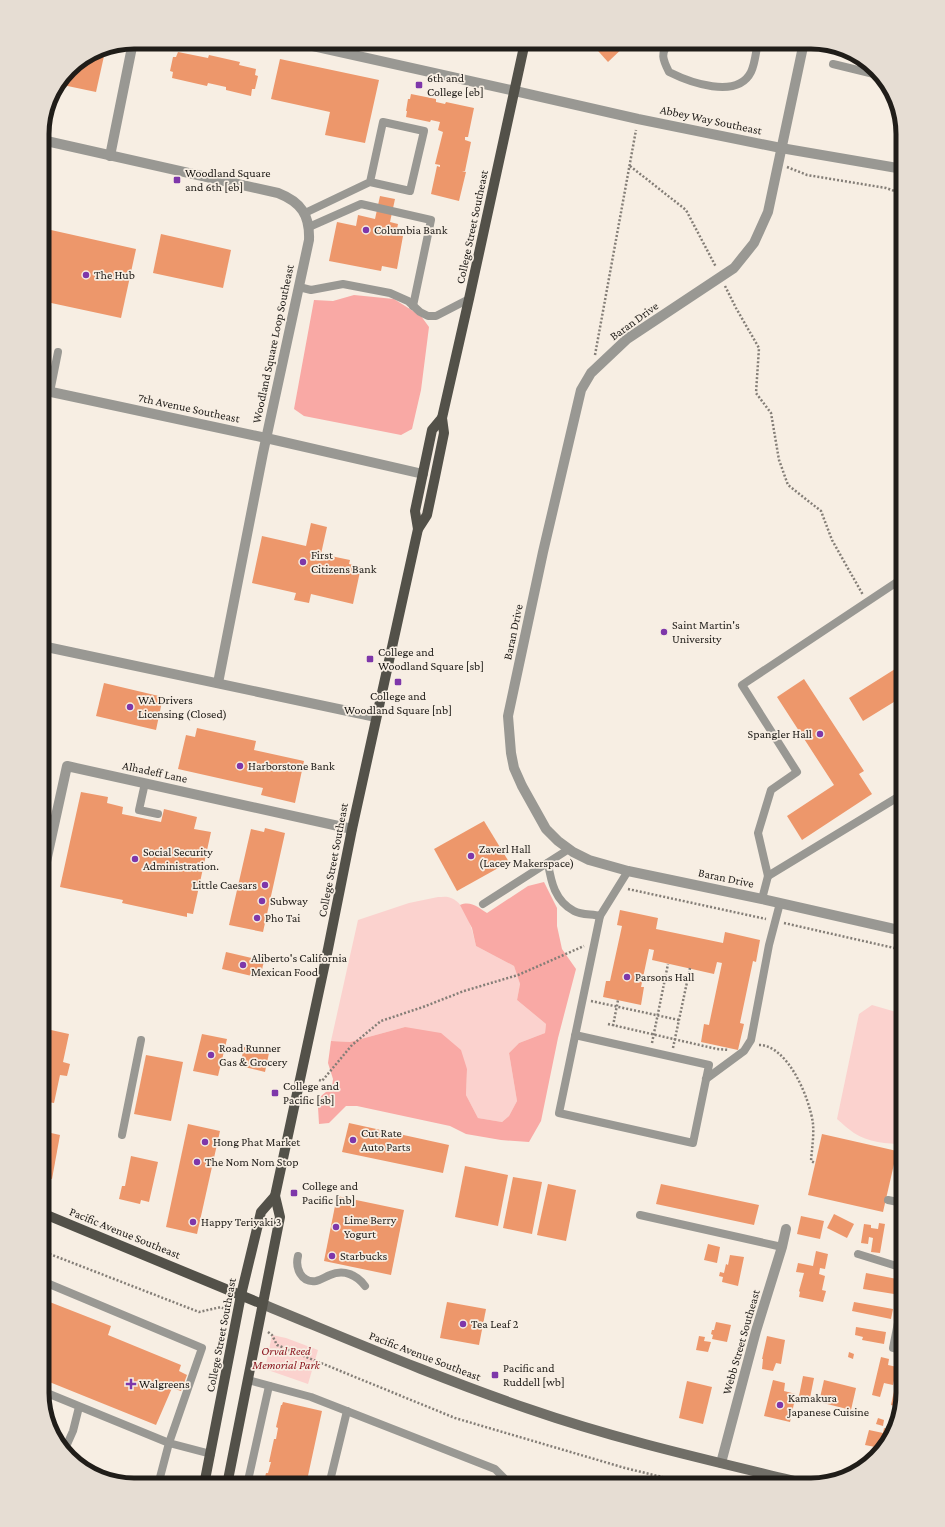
<svg xmlns="http://www.w3.org/2000/svg" width="945" height="1527" font-family="'Crimson Pro',serif">
<style>
.green{fill:#fbd2ce}
.forest{fill:#f9a9a5}
.building{fill:#ed976b}
.lines{fill:none;stroke-linecap:round;stroke-linejoin:round}
.path{stroke:#847e77;stroke-width:2.5;stroke-dasharray:2 2;stroke-linecap:butt}
.service{stroke:#999893;stroke-width:8}
.minor{stroke:#999893;stroke-width:10}
.tertiary{stroke:#999893;stroke-width:10}
.secondary{stroke:#706e67;stroke-width:10}
.primary{stroke:#535149;stroke-width:10}
.poi-dot{fill:#7e37aa;stroke:#f7eee3;stroke-width:1.5}
.labels{text-anchor:middle;stroke-width:3.5;stroke-linejoin:round;paint-order:stroke}
.poi-label{font-size:12px;fill:#201d19;stroke:#f7eee3;text-anchor:start}
.street-label{font-size:12px;fill:#201d19;stroke:#f7eee3}
.park-label{font-size:12px;font-style:italic;fill:#8c1922;stroke:#f7eee3}
.rim{fill:none;stroke:#201d19;stroke-width:5}
</style>
<rect width="100%" height="100%" fill="#f7eee3"/>
<!-- green -->
<g class="green">
<path d="M438 897C442 897 447 896 451 898 466 903 473 932 476 946L514 966 520 984 517 1000 546 1024 545 1033 519 1043 509 1053 517 1101 509 1116 502 1122 478 1118 466 1095 467 1069 405 1027 350 1042 331 1041 358 920 409 903Z"/>
<path d="M872 1005 903 1014V1144C888 1144 867 1142 854 1133 848 1129 843 1124 837 1119L859 1014Z"/>
<polygon points="272,1335 286,1338 318,1350 308,1384 265,1369"/>
</g>
<!-- forest -->
<g class="forest">
<polygon points="354,295 394,299 421,316 429,327 421,390 412,429 401,435 304,416 294,409 314,300 333,301"/>
<path d="M544 882 557 908V926L562 949 576 969 558 1038 541 1121 529 1142 501 1140 466 1134 450 1126 357 1106H346L329 1123 319 1124 318 1107 321 1096 332 1087 333 1079 328 1063 331 1041 350 1042 405 1027 441 1033 461 1050 467 1069 466 1095 478 1118 502 1122 509 1116 517 1101 509 1053 519 1043 545 1033 546 1024 517 1000 520 984 514 966 476 946 472 928 460 905C471 900 479 908 487 913L528 886Z"/>
</g>
<!-- building -->
<g class="building">
<polygon points="590,42 629,42 608,62"/>
<polygon points="106,47 96,92 58,84 69,69 99,49"/>
<polygon points="178,52 208,58 209,55 240,62 239,65 256,69 255,75 258,76 255,89 252,89 251,96 226,90 226,87 208,83 207,86 172,78 173,72 170,71 173,57 176,57"/>
<polygon points="280,59 379,80 365,143 325,135 330,112 271,99"/>
<polygon points="411,94 436,99 436,102 445,104 446,102 474,108 468,137 465,137 465,140 471,142 465,171 462,171 466,172 459,201 431,194 437,166 440,167 440,165 435,164 443,132 438,130 440,122 431,120 430,122 406,117 407,111 406,111 408,99 410,99"/>
<polygon points="380,196 395,199 390,222 398,224 396,234 403,236 397,269 382,266 381,271 329,261 337,222 356,226 358,215 375,219"/>
<polygon points="42,228 136,249 121,318 42,301"/>
<polygon points="161,234 231,250 223,288 153,273"/>
<polygon points="311,523 327,527 321,554 350,560 349,564 361,567 353,604 311,594 309,603 294,600 296,593 252,583 262,536 306,546"/>
<polygon points="903,664 903,700 902,697 863,721 849,698"/>
<polygon points="804,679 864,771 859,774 872,794 802,840 787,816 834,785 777,697"/>
<polygon points="104,683 163,697 156,730 96,716"/>
<polygon points="197,728 256,741 254,750 304,761 295,803 261,795 263,788 178,769 186,735 195,737"/>
<polygon points="81,792 108,797 107,803 123,807 122,814 161,822 164,809 197,817 194,829 211,832 193,914 187,913 187,917 122,903 123,900 60,887"/>
<polygon points="484,821 509,862 457,891 434,849"/>
<polygon points="265,828 285,833 263,932 229,925 251,829 264,832"/>
<polygon points="903,838 903,846 899,840"/>
<polygon points="620,910 658,918 656,929 723,943 725,932 760,940 756,962 753,961 740,1023 744,1024 738,1050 701,1042 704,1024 709,1025 722,963 717,962 714,974 652,960 654,950 649,949 641,987 644,987 641,1005 603,997 606,981 610,981 622,926 617,925"/>
<polygon points="226,952 264,961 260,978 222,969"/>
<polygon points="42,1028 69,1034 63,1062 70,1064 67,1076 60,1075 54,1103 42,1101"/>
<polygon points="202,1034 227,1039 218,1076 193,1071"/>
<polygon points="244,1047 269,1053 265,1072 240,1066"/>
<polygon points="146,1055 183,1062 171,1121 134,1114"/>
<polygon points="349,1123 449,1145 443,1173 342,1152"/>
<polygon points="188,1124 220,1131 197,1234 166,1227"/>
<polygon points="42,1131 60,1135 52,1179 42,1177"/>
<polygon points="822,1134 897,1151 883,1212 808,1195"/>
<polygon points="131,1156 158,1162 149,1202 141,1200 140,1204 119,1199 122,1186 125,1186"/>
<polygon points="465,1166 508,1175 498,1226 455,1217"/>
<polygon points="513,1177 542,1182 532,1234 503,1228"/>
<polygon points="548,1184 576,1190 566,1241 537,1235"/>
<polygon points="661,1184 759,1205 754,1225 656,1204"/>
<polygon points="337,1196 404,1210 391,1275 324,1261"/>
<polygon points="834,1214 854,1224 847,1238 827,1228"/>
<polygon points="801,1216 824,1221 820,1239 797,1234"/>
<polygon points="879,1223 885,1224 880,1253 871,1252 873,1238 869,1237 868,1244 861,1243 864,1224 871,1225 871,1228 878,1229"/>
<polygon points="900,1227 903,1228 902,1259 894,1257"/>
<polygon points="708,1244 720,1247 717,1263 704,1260"/>
<polygon points="816,1251 828,1254 825,1269 820,1268 819,1274 825,1276 822,1290 826,1291 823,1302 799,1297 800,1292 799,1291 804,1273 796,1272 798,1263 813,1266"/>
<polygon points="730,1255 744,1257 738,1286 722,1282 723,1277 719,1276 720,1272 724,1273 726,1264 728,1265"/>
<polygon points="866,1273 897,1279 894,1294 863,1289"/>
<polygon points="42,1299 111,1326 108,1335 181,1365 179,1371 187,1375 181,1391 172,1388 156,1425 42,1379"/>
<polygon points="447,1302 486,1309 479,1345 440,1338"/>
<polygon points="854,1302 893,1309 891,1319 852,1311"/>
<polygon points="716,1322 731,1325 727,1342 712,1339 713,1335 711,1334 712,1330 714,1330"/>
<polygon points="856,1327 886,1332 884,1344 862,1340 863,1337 855,1335"/>
<polygon points="699,1336 705,1337 704,1341 711,1342 708,1352 696,1350"/>
<polygon points="767,1336 785,1340 781,1364 776,1363 773,1371 762,1369 763,1359 762,1359"/>
<polygon points="849,1352 854,1354 853,1359 848,1357"/>
<polygon points="881,1357 889,1359 888,1365 897,1367 893,1385 884,1383 880,1397 872,1395"/>
<polygon points="899,1368 903,1369 903,1390 899,1407 891,1405"/>
<polygon points="803,1376 814,1378 809,1403 798,1401"/>
<polygon points="773,1380 785,1383 784,1391 796,1394 790,1422 764,1416"/>
<polygon points="824,1380 856,1388 851,1410 819,1402"/>
<polygon points="687,1381 712,1387 703,1424 679,1418"/>
<polygon points="283,1402 322,1411 306,1485 263,1485 266,1473 268,1473 271,1462 269,1462 274,1439 276,1439 278,1428 276,1427 281,1405 282,1405"/>
<polygon points="878,1418 884,1420 883,1426 876,1424"/>
<polygon points="884,1428 892,1430 888,1444 885,1447 881,1446 880,1448 865,1445 869,1430 883,1433"/>
<polygon points="554,1478 581,1484 581,1485 552,1485"/>
</g>
<g class="lines">
<!-- path -->
<g class="path">
<polyline points="630,166 686,210 716,267"/>
<polyline points="787,167 807,175 886,188 903,194"/>
<polyline points="725,286 736,308 759,348 756,393 771,413 779,460 788,485 821,511 832,540 863,595"/>
<polyline points="595,355 636,130"/>
<polyline points="628,889 766,919"/>
<polyline points="784,923 903,950"/>
<polyline points="591,1001 679,1020"/>
<polyline points="608,1024 717,1049 729,1050"/>
<polyline points="613,1026 618,1000"/>
<polyline points="652,1043 668,964"/>
<path d="M759 1045C788 1045 810 1099 813 1124 814 1136 812 1148 811 1161L815 1163"/>
<polyline points="673,1048 690,968"/>
<polyline points="319,1080 322,1081 352,1045 381,1021 423,1007 464,991 518,975 584,946"/>
<polyline points="42,1251 199,1312 221,1307 228,1311"/>
<polyline points="268,1332 272,1335 277,1345 455,1418 625,1468 695,1485"/>
</g>
<!-- service -->
<g class="service">
<path d="M671 42C659 52 663 60 669 72 689 82 737 100 751 72 755 64 756 51 758 42"/>
<polyline points="833,64 878,75"/>
<polyline points="305,213 370,182 383,122 424,131 410,191 370,182"/>
<polyline points="309,227 361,204 431,220 413,306"/>
<polyline points="299,287 311,290 343,284 390,293 408,301 420,312 428,316 436,316 469,299"/>
<polyline points="50,392 58,352"/>
<polyline points="145,783 139,810 158,814"/>
<path d="M548 863C551 882 555 901 574 911 581 915 592 914 600 916"/>
<polyline points="768,876 758,833 771,790 797,772 742,685 903,578"/>
<polyline points="762,899 768,876 903,794"/>
<polyline points="483,904 569,849"/>
<polyline points="575,1035 709,1065 693,1143 559,1113 600,916 628,871"/>
<polyline points="706,1079 744,1051 751,1040 769,945 780,903"/>
<polyline points="122,1135 141,1040"/>
<polyline points="888,1200 903,1203"/>
<polyline points="640,1215 782,1247"/>
<polyline points="858,1254 903,1268"/>
<path d="M298 1256C295 1268 301 1283 316 1281 321 1280 325 1277 330 1275 344 1269 357 1275 365 1286"/>
<polyline points="42,1281 202,1348 169,1443 158,1485"/>
<polyline points="903,1351 893,1348 903,1297"/>
<polyline points="248,1380 311,1397 495,1469 504,1478 502,1485"/>
<polyline points="42,1391 169,1443 211,1454"/>
<polyline points="65,1449 73,1431 79,1407"/>
<polyline points="247,1485 269,1386"/>
<polyline points="329,1485 347,1411"/>
</g>
<!-- minor -->
<g class="minor">
<polyline points="804,42 768,212 754,243 734,268 627,339 591,373 581,390 543,552 508,716 511,753 514,768 522,786 546,829 558,841 573,852 589,860 628,871 762,899 903,931"/>
<polyline points="515,91 638,119 781,148 903,169"/>
<path d="M42 140 278 193C301 202 310 215 309 240L263 453 218 683"/>
<polyline points="110,156 133,42"/>
<polyline points="42,390 266,438 423,474"/>
<polyline points="42,646 376,717"/>
<polyline points="42,880 67,766 352,829"/>
<polyline points="721,1463 756,1331 782,1247 786,1229"/>
</g>
<!-- tertiary -->
<polyline class="tertiary" points="295,42 515,91"/>
<!-- secondary -->
<path class="secondary" d="M262 1304C350 1340 438 1378 529 1409 621 1441 717 1462 811 1485"/>
<!-- primary -->
<g class="primary">
<polyline points="418,529 415,511 432,430 442,418"/>
<polyline points="42,1213 262,1304"/>
<polyline points="204,1485 241,1295 261,1212 275,1196"/>
<polyline points="227,1485 280,1217 275,1196 328,949 352,829 418,529 427,515 435,477 444,433 442,418 469,299 525,42"/>
</g>
</g>
<!-- markers -->
<g class="poi-dot">
<rect x="415" y="81" width="8" height="8" rx="2"/>
<rect x="173" y="176" width="8" height="8" rx="2"/>
<circle cx="366" cy="230" r="4"/>
<circle cx="86" cy="275" r="4"/>
<circle cx="303" cy="562" r="4"/>
<circle cx="664" cy="632" r="4"/>
<rect x="366" y="655" width="8" height="8" rx="2"/>
<rect x="394" y="678" width="8" height="8" rx="2"/>
<circle cx="130" cy="707" r="4"/>
<circle cx="820" cy="734" r="4"/>
<circle cx="240" cy="766" r="4"/>
<circle cx="471" cy="856" r="4"/>
<circle cx="135" cy="859" r="4"/>
<circle cx="265" cy="885" r="4"/>
<circle cx="262" cy="901" r="4"/>
<circle cx="257" cy="918" r="4"/>
<circle cx="243" cy="965" r="4"/>
<circle cx="627" cy="977" r="4"/>
<circle cx="211" cy="1055" r="4"/>
<rect x="271" y="1089" width="8" height="8" rx="2"/>
<circle cx="353" cy="1140" r="4"/>
<circle cx="205" cy="1142" r="4"/>
<circle cx="197" cy="1162" r="4"/>
<rect x="290" y="1189" width="8" height="8" rx="2"/>
<circle cx="193" cy="1222" r="4"/>
<circle cx="336" cy="1227" r="4"/>
<circle cx="332" cy="1256" r="4"/>
<circle cx="463" cy="1324" r="4"/>
<rect x="491" y="1371" width="8" height="8" rx="2"/>
<path d="M129 1378h4v4h4v4h-4v4h-4v-4h-4v-4h4z"/>
<circle cx="780" cy="1405" r="4"/>
</g>
<g class="labels">
<!-- poi labels -->
<g class="poi-label">
<text x="427" y="82">6th and<tspan x="427" dy="14">College [eb]</tspan></text>
<text x="185" y="177">Woodland Square<tspan x="185" dy="14">and 6th [eb]</tspan></text>
<text x="374" y="234">Columbia Bank</text>
<text x="94" y="279">The Hub</text>
<text x="311" y="559">First<tspan x="311" dy="14">Citizens Bank</tspan></text>
<text x="672" y="629">Saint Martin's<tspan x="672" dy="14">University</tspan></text>
<text x="378" y="656">College and<tspan x="378" dy="14">Woodland Square [sb]</tspan></text>
<text x="398" y="700" text-anchor="middle">College and<tspan x="398" dy="14">Woodland Square [nb]</tspan></text>
<text x="138" y="704">WA Drivers<tspan x="138" dy="14">Licensing (Closed)</tspan></text>
<text x="812" y="738" text-anchor="end">Spangler Hall</text>
<text x="248" y="770">Harborstone Bank</text>
<text x="479" y="853">Zaverl Hall<tspan x="479" dy="14">(Lacey Makerspace)</tspan></text>
<text x="143" y="856">Social Security<tspan x="143" dy="14">Administration.</tspan></text>
<text x="257" y="889" text-anchor="end">Little Caesars</text>
<text x="270" y="905">Subway</text>
<text x="265" y="922">Pho Tai</text>
<text x="251" y="962">Aliberto's California<tspan x="251" dy="14">Mexican Food</tspan></text>
<text x="635" y="981">Parsons Hall</text>
<text x="219" y="1052">Road Runner<tspan x="219" dy="14">Gas &amp; Grocery</tspan></text>
<text x="283" y="1090">College and<tspan x="283" dy="14">Pacific [sb]</tspan></text>
<text x="361" y="1137">Cut Rate<tspan x="361" dy="14">Auto Parts</tspan></text>
<text x="213" y="1146">Hong Phat Market</text>
<text x="205" y="1166">The Nom Nom Stop</text>
<text x="302" y="1190">College and<tspan x="302" dy="14">Pacific [nb]</tspan></text>
<text x="344" y="1224">Lime Berry<tspan x="344" dy="14">Yogurt</tspan></text>
<text x="201" y="1226">Happy Teriyaki 3</text>
<text x="340" y="1260">Starbucks</text>
<text x="471" y="1328">Tea Leaf 2</text>
<text x="503" y="1372">Pacific and<tspan x="503" dy="14">Ruddell [wb]</tspan></text>
<text x="139" y="1388">Walgreens</text>
<text x="788" y="1402">Kamakura<tspan x="788" dy="14">Japanese Cuisine</tspan></text>
</g>
<!-- street labels -->
<g class="street-label">
<text transform="translate(711 120) rotate(12)" y="4">Abbey Way Southeast</text>
<text transform="translate(472 227) rotate(-78)" y="4">College Street Southeast</text>
<text transform="translate(634 321) rotate(-36)" y="4">Baran Drive</text>
<text transform="translate(273 344) rotate(-78)" y="4">Woodland Square Loop Southeast</text>
<text transform="translate(189 408) rotate(12)" y="4">7th Avenue Southeast</text>
<text transform="translate(513 632) rotate(-78)" y="4">Baran Drive</text>
<text transform="translate(155 772) rotate(12)" y="4">Alhadeff Lane</text>
<text transform="translate(333 860) rotate(-79)" y="4">College Street Southeast</text>
<text transform="translate(726 878) rotate(12)" y="4">Baran Drive</text>
<text transform="translate(125 1233) rotate(22)" y="4">Pacific Avenue Southeast</text>
<text transform="translate(221 1335) rotate(-79)" y="4">College Street Southeast</text>
<text transform="translate(741 1342) rotate(-74)" y="4">Webb Street Southeast</text>
<text transform="translate(425 1356) rotate(21)" y="4">Pacific Avenue Southeast</text>
</g>
<!-- park labels -->
<g class="park-label">
<text x="286" y="1355">Orval Reed<tspan x="286" dy="14">Memorial Park</tspan></text>
</g>
</g>
<!-- crop -->
<path d="M0 0H945V1527H0ZM134 49H811A85 85 0 0 1 896 134V1393A85 85 0 0 1 811 1478H134A85 85 0 0 1 49 1393V134A85 85 0 0 1 134 49Z" fill="#e6ddd3" fill-rule="evenodd"/>
<path class="rim" d="M134 49H811A85 85 0 0 1 896 134V1393A85 85 0 0 1 811 1478H134A85 85 0 0 1 49 1393V134A85 85 0 0 1 134 49Z"/>
</svg>
